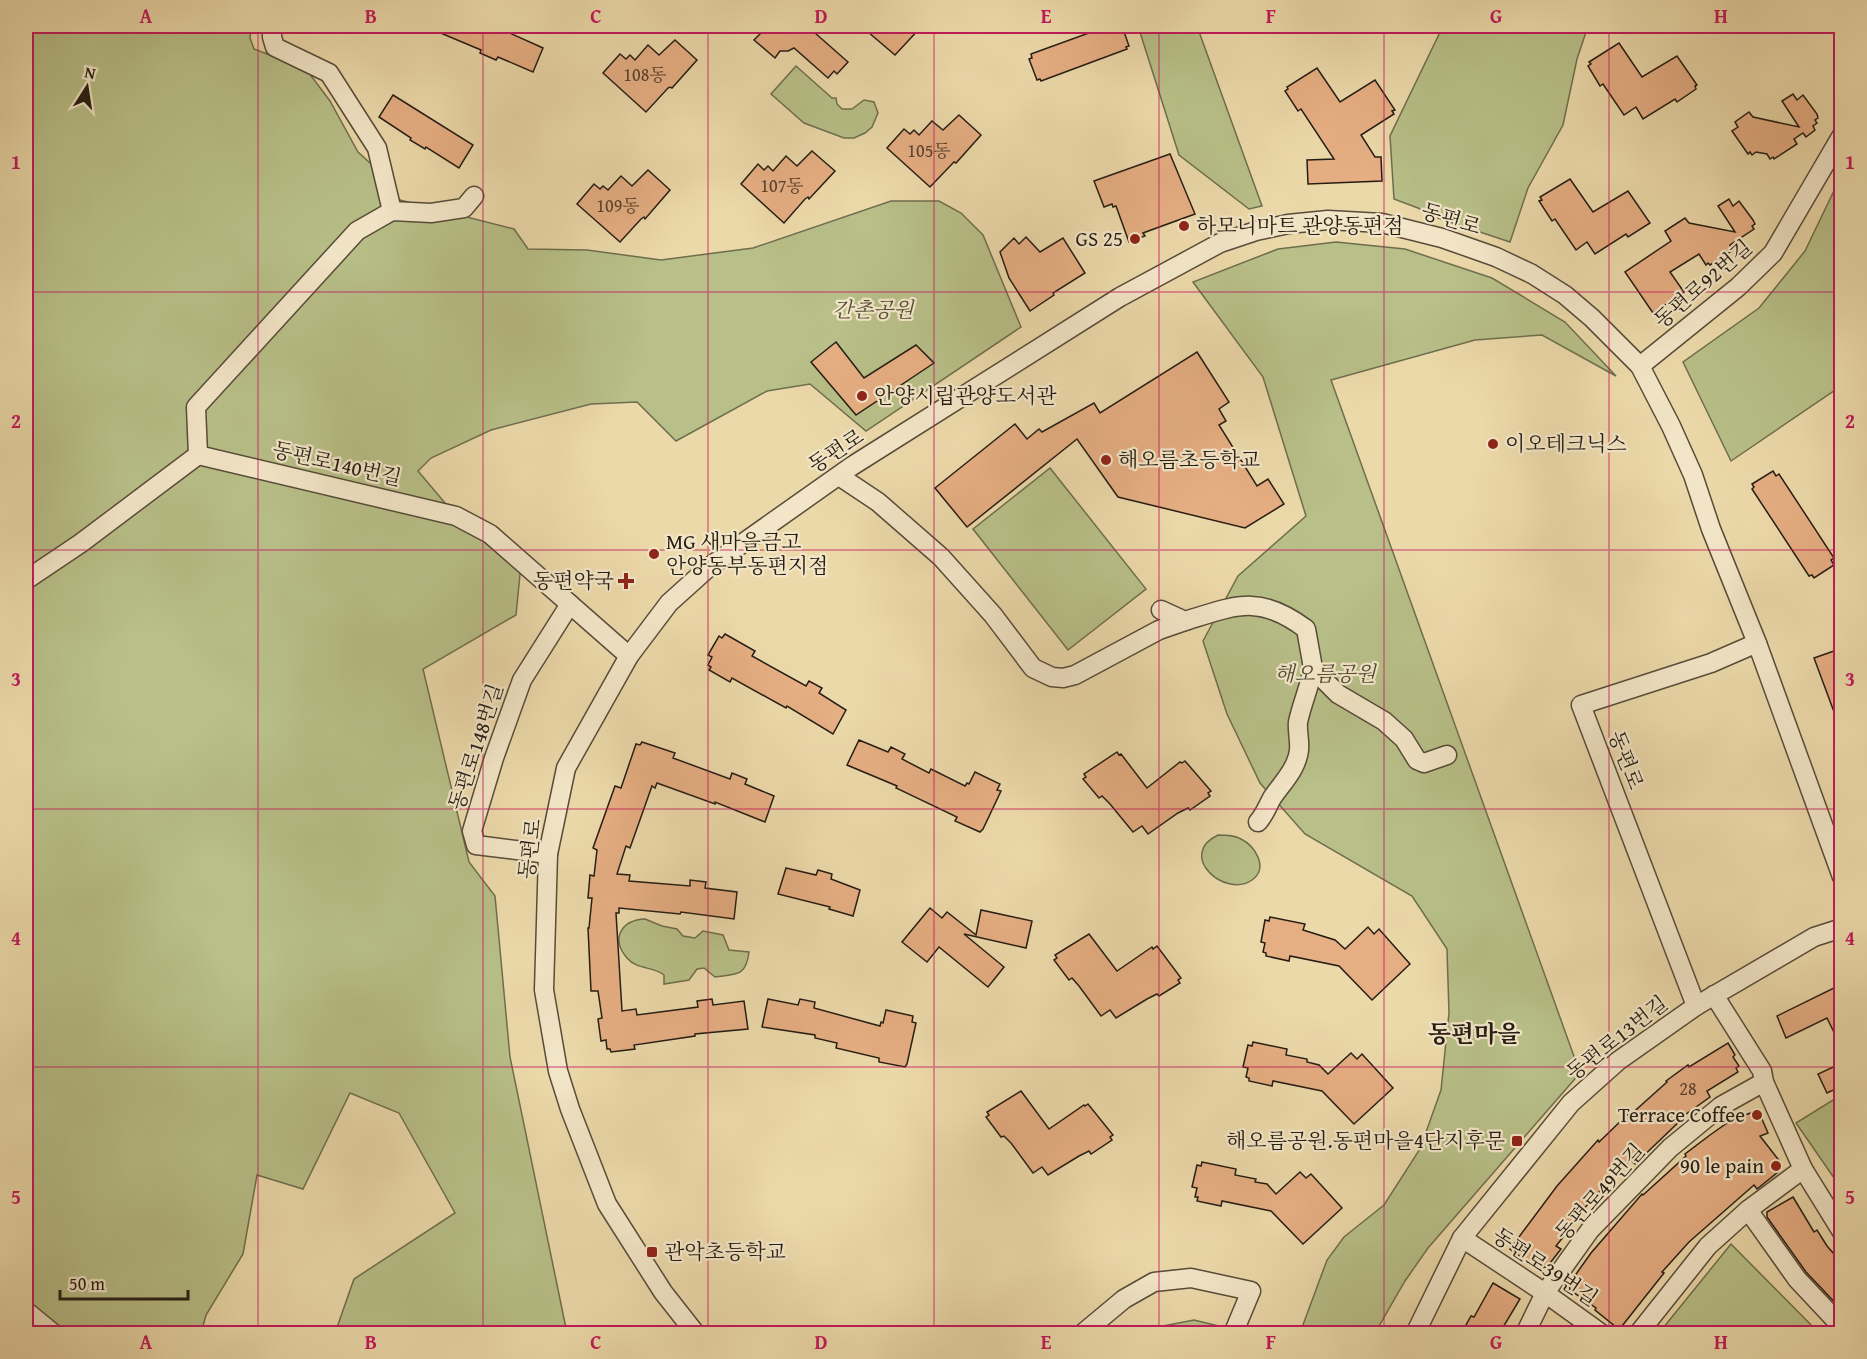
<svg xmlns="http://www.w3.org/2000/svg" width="1867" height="1359" font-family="'Gentium Book Plus','Noto Serif KR',serif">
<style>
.green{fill:#b8bf88;stroke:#6e6e4e;stroke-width:1.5}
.building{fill:#e6ae83;stroke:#251d13;stroke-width:1.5}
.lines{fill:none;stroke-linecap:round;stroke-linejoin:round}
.minor-casing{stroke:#574c39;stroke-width:21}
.minor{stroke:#f3e6c8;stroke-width:18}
.grid{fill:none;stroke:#c2185b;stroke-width:1.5;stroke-opacity:0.55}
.poi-dot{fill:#8f2418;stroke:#f3e6c8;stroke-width:2}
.labels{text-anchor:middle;stroke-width:4.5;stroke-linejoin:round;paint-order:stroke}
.number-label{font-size:18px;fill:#55412f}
.street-label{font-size:21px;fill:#251d13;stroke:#f3e6c8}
.poi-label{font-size:21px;fill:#251d13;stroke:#f3e6c8;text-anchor:start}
.park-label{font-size:21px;font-style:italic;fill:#514e36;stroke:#f3e6c8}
.quarter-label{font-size:24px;font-weight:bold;fill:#251d13;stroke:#f3e6c8}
.neatline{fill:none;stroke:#c2185b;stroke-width:2}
.grid-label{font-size:20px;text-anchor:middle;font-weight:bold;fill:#c2185b}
</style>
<rect width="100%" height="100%" fill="#ecd9aa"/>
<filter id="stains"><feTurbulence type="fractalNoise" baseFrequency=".00333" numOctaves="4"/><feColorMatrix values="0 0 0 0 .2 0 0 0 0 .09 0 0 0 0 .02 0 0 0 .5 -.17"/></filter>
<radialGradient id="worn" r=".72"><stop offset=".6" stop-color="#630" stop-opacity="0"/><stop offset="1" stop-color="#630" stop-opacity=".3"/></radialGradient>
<!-- green -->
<g class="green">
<polygon points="26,26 251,26 250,38 254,49 306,69 330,101 358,152 380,172 400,200 514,229 528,249 587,250 661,260 753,248 891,201 939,201 961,213 983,235 1021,327 866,431 810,384 767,391 676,441 637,402 591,404 491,430 431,458 418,471 456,516 521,564 516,615 423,669 469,862 495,896 510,1057 567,1333 335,1333 354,1279 455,1213 399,1113 350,1093 303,1189 257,1175 243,1254 206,1315 201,1333 59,1333 26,1307"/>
<polygon points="1138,26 1197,26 1262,206 1249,209 1179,155"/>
<polygon points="1443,26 1588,26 1577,59 1563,125 1528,188 1510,242 1438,218 1418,208 1394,199 1390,136"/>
<polygon points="796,66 832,98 836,98 837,104 842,109 852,109 864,100 874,102 878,113 872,127 865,133 854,138 844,138 804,123 771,94"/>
<polygon points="1841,176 1841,386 1731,461 1683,362 1759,308 1805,251"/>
<polygon points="1336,242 1405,249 1492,278 1565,322 1616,376 1542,335 1475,340 1331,380 1580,1073 1428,1248 1405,1281 1375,1333 1300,1333 1327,1260 1344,1237 1384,1205 1420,1149 1441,1090 1449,1013 1447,949 1412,896 1305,834 1260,783 1227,714 1203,641 1238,576 1306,516 1263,377 1193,282 1278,249"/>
<polygon points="1050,468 1146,589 1068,650 973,529"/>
<path d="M1218 835C1226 835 1234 835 1241 839 1255 846 1269 868 1252 880 1225 899 1176 855 1218 835Z"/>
<path d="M645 919 662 926 677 929 683 936 695 938 703 931 723 935 729 950 749 952C746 977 736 974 715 977L704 968 697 969 689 980 664 984V975C653 966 637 970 627 958 610 938 622 920 645 919Z"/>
<polygon points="1841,1095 1841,1188 1796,1123"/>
<polygon points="1731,1244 1819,1333 1659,1333"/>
<polygon points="1194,1320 1223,1327 1220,1333 1152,1333 1158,1327"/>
</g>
<!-- building -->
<g class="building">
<polygon points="424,26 494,26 543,48 533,72 498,57 496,60 480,53 481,50"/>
<polygon points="768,26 807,26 848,62 837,74 834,71 828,78 794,48 788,51 780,51 775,58 754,40"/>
<polygon points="861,26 922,26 895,55"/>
<polygon points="1108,26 1122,26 1129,46 1126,47 1127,49 1041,81 1040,79 1037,80 1029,59 1032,58 1031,54"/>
<polygon points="675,40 697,60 672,88 670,87 668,88 646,112 603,73 620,54 626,59 630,55 635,60 648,45 659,55"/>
<polygon points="1619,43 1642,77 1677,56 1697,85 1695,86 1696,89 1677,102 1675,99 1643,119 1636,107 1624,115 1603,84 1600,86 1588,66 1591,64 1589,62"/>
<polygon points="1317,68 1340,102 1375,80 1395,110 1392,111 1394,114 1361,135 1375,157 1381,157 1382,181 1308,184 1307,160 1334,159 1301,109 1298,111 1285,91 1288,89 1287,87"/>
<polygon points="1793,94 1797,100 1803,95 1817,114 1818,118 1815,120 1817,123 1813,126 1815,130 1806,137 1803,133 1794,139 1797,144 1774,159 1773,157 1770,159 1767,154 1756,152 1752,155 1750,152 1748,154 1732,131 1738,127 1735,122 1749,112 1753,117 1799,127 1782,101"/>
<polygon points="393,95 473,145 459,168 426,147 425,149 410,140 411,138 379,117"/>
<polygon points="959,115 981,135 956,163 954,162 952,164 930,187 887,148 904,129 910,134 914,130 919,135 932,121 943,130"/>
<polygon points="812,151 835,171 809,199 808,197 805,199 784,223 741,184 758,164 764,170 768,166 773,171 786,156 797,166"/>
<polygon points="1170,154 1195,214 1143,233 1145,236 1129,242 1116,206 1113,207 1112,204 1104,207 1094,181"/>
<polygon points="648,170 670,190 645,219 644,217 641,219 620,242 577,204 594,184 600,189 603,186 608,190 621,176 632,186"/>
<polygon points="1570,179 1593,212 1628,191 1650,223 1628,237 1626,234 1595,254 1587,242 1576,250 1555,219 1552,221 1539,201 1542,200 1540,197"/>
<polygon points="1729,199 1733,206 1739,201 1753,220 1755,224 1752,226 1754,229 1730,245 1733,250 1710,265 1708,263 1706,265 1699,254 1670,272 1684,292 1653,313 1625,272 1671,241 1665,231 1685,218 1689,223 1735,232 1718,206"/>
<polygon points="1026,237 1040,252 1063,238 1085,273 1053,293 1054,295 1030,311 1009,278 1000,252 1014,238 1019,244"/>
<polygon points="836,342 864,378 916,345 934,363 856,415 811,362"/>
<polygon points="1197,352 1229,402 1219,409 1226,421 1219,425 1257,486 1268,479 1284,504 1245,528 1118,497 1077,439 967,527 935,488 1015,424 1027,439 1039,429 1042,432 1094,403 1100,413"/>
<polygon points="1773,471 1776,476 1779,474 1834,558 1831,560 1834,565 1814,578 1812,575 1809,576 1752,489 1754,487 1752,484"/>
<polygon points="725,634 755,651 752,656 806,686 809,681 822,688 819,693 846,710 833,734 787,706 786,708 732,678 730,682 709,670 711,667 708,665 712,657 708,655 719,636 722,638"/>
<polygon points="1834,651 1842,671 1840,728 1814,658"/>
<polygon points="859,740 888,752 891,747 905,754 902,759 929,773 931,769 965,786 967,783 969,784 975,772 1000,784 997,790 1001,791 983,829 980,832 955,821 957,817 896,788 897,786 847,765"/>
<polygon points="642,742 675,753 673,758 730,779 732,773 747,779 745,784 774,796 765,822 715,802 715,804 657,783 655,788 652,786 630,848 626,846 617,874 630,875 629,881 690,886 690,880 706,882 705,888 737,892 734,919 681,912 680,914 619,908 619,913 616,913 622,1011 636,1009 637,1015 698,1007 697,1001 712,999 713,1005 744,1001 748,1029 695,1034 695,1036 634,1045 635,1049 611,1052 610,1049 607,1049 606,1040 601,1041 598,1019 602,1018 598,991 591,991 588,928 589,928 592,898 588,898 590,875 594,876 597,850 593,848 615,786 621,788 636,744 640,745"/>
<polygon points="1117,752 1119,755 1121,754 1147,788 1180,762 1182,763 1185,761 1211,791 1208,793 1210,796 1190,810 1188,808 1178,813 1148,834 1142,826 1133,832 1110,804 1102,796 1099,798 1083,779 1086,777 1084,774"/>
<polygon points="786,868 816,875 818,870 832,874 831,879 860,890 853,916 829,909 830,907 778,894"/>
<polygon points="930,908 942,918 947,912 976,935 981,910 1032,921 1026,948 964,934 1004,967 988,987 939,947 927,962 902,942"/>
<polygon points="1270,917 1305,924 1303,930 1335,940 1345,949 1368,927 1374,934 1379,929 1410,964 1372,1000 1339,966 1290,956 1289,961 1266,956 1266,953 1263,952 1265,943 1261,942 1265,920 1269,921"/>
<polygon points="1089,934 1117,971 1152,947 1153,949 1157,946 1181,978 1178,980 1180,983 1159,996 1157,994 1147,999 1116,1018 1110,1010 1101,1016 1079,986 1072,978 1069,980 1054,960 1057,958 1055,955"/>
<polygon points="1838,986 1842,994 1842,1049 1827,1018 1786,1038 1777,1016"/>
<polygon points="768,999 798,1005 800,999 815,1002 814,1008 880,1026 881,1022 883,1023 886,1010 913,1016 912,1022 916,1023 907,1064 905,1067 879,1062 879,1058 836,1048 837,1043 815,1038 815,1035 762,1027"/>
<polygon points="1253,1042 1287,1049 1286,1055 1307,1059 1307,1062 1319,1065 1328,1074 1351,1053 1357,1059 1362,1054 1393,1088 1354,1124 1322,1091 1273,1081 1272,1086 1249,1081 1249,1078 1246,1077 1248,1068 1243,1067 1248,1045 1252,1046"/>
<polygon points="1728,1043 1735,1055 1733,1057 1739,1066 1736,1068 1738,1072 1707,1091 1710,1097 1682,1117 1683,1118 1635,1164 1631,1160 1609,1183 1608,1182 1579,1214 1580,1216 1556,1246 1561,1249 1547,1267 1535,1268 1510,1249 1557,1186 1598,1140 1599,1142 1628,1114 1629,1116 1667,1082 1666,1081 1688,1065 1689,1067"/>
<polygon points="1842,1063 1842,1086 1827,1093 1818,1074"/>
<polygon points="1021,1091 1049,1129 1084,1105 1085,1106 1088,1104 1113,1135 1110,1137 1112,1140 1091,1154 1089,1151 1079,1156 1048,1175 1042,1167 1033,1173 1011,1143 1004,1136 1001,1137 986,1117 989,1115 987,1112"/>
<polygon points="1758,1110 1768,1133 1760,1136 1781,1163 1778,1172 1757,1189 1754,1185 1689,1242 1662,1272 1664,1273 1622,1326 1616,1327 1595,1310 1596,1308 1570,1290 1569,1284 1591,1253 1642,1194 1643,1195 1686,1156 1685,1154 1710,1135 1730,1121"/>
<polygon points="1202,1162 1236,1169 1235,1175 1256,1179 1255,1182 1267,1184 1276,1194 1300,1172 1306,1178 1311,1174 1342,1208 1303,1244 1271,1211 1222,1201 1221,1206 1197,1201 1198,1197 1195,1197 1197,1188 1192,1187 1197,1165 1201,1166"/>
<polygon points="1793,1197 1814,1232 1817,1230 1827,1246 1842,1263 1842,1310 1806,1272 1767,1217 1767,1212"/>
<polygon points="1493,1283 1520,1299 1499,1334 1461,1334 1471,1316 1474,1317"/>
</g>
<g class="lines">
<!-- minor casing -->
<g class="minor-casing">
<g id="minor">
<polyline points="272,26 272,37 275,47 329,73 377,148 392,211"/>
<polyline points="1640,366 1738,287 1773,253 1842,135"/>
<polyline points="198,455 196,407 357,231 392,211 431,213 464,208 474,196"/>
<polyline points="839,476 878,502 941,557 993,615 1033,668 1052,677 1063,678 1075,675 1159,630 1185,621"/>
<polyline points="26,580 81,543 198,455 456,516 490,534 629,656"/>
<path d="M1161 610 1185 621C1237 605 1259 594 1306 629L1313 668 1319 675 1338 694 1384 721 1404 739 1417 760 1424 763 1447 755"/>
<path d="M1258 822C1265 814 1267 807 1272 798 1282 783 1297 769 1299 750 1300 740 1297 731 1298 722 1302 703 1310 686 1313 668"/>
<polyline points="548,854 476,845 472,831 494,758 522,680 570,604"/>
<polyline points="1714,995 1762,1071 1764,1082"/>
<polyline points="1696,1006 1581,705 1711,663 1757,643"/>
<polyline points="1748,1210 1797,1279 1842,1327"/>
<polyline points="1462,1238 1545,1293 1602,1334"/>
<polyline points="26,1311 54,1334"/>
<polyline points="696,1334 663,1292 607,1204 570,1109 558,1071 544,990 548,854 566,768 629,656 669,603 709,567 852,466 1120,297 1220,243 1256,231 1288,224 1328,220 1382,223 1442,238 1496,257 1532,274 1565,295 1592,318 1640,366 1671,426 1693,475 1711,529 1757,643 1842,877"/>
<polyline points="1082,1334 1124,1299 1154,1282 1191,1278 1251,1291 1233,1334"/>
<polyline points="1415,1334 1462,1238 1571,1103 1618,1061 1696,1006 1814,937 1842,928"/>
<polyline points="1525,1334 1545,1293 1590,1230 1670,1148 1721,1106 1764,1082 1803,1169 1842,1232"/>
<polyline points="1638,1334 1708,1246 1748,1210 1803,1169"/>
</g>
</g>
<!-- minor -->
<use href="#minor" class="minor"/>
</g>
<!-- grid -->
<path class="grid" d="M258 26V1334M483 26V1334M708 26V1334M934 26V1334M1159 26V1334M1384 26V1334M1609 26V1334M26 292H1842M26 550H1842M26 809H1842M26 1067H1842"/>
<!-- markers -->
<g class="poi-dot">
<circle cx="1184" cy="226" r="6"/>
<circle cx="1135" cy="239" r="6"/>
<circle cx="862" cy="396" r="6"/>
<circle cx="1493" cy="444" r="6"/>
<circle cx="1106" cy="460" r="6"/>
<circle cx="654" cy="554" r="6"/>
<path d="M623 572h6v6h6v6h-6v6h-6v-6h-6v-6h6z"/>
<circle cx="1757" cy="1115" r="6"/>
<rect x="1511" y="1135" width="12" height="12" rx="3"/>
<circle cx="1776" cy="1166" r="6"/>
<rect x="646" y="1246" width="12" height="12" rx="3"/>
</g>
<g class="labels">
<!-- number labels -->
<g class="number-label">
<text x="645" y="81">108동</text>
<text x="929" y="157">105동</text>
<text x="782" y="192">107동</text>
<text x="618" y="212">109동</text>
<text x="1688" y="1095">28</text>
</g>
<!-- street labels -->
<g class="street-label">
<text transform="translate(1451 219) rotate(17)" y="7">동편로</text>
<text transform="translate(1703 284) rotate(-41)" y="7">동편로92번길</text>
<text transform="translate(836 451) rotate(-33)" y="7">동편로</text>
<text transform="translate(337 464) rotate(13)" y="7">동편로140번길</text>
<text transform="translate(476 747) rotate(-72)" y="7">동편로148번길</text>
<text transform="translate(1626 760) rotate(69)" y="7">동편로</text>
<text transform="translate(530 849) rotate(-83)" y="7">동편로</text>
<text transform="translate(1617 1038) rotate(-38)" y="7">동편로13번길</text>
<text transform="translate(1600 1192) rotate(-48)" y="7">동편로49번길</text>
<text transform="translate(1545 1267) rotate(34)" y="7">동편로39번길</text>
</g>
<!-- poi labels -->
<g class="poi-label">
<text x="1196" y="233">하모니마트 관양동편점</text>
<text x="1123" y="246" text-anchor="end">GS 25</text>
<text x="874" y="403">안양시립관양도서관</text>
<text x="1505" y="451">이오테크닉스</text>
<text x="1118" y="467">해오름초등학교</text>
<text x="666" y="549">MG 새마을금고<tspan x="666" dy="24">안양동부동편지점</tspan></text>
<text x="614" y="588" text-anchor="end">동편약국</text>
<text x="1745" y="1122" text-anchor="end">Terrace Coffee</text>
<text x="1505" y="1148" text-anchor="end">해오름공원.동편마을4단지후문</text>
<text x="1764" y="1173" text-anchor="end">90 le pain</text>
<text x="664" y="1259">관악초등학교</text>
</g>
<!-- park labels -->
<g class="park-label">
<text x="873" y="317">간촌공원</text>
<text x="1325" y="681">해오름공원</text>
</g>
<!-- quarter labels -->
<g class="quarter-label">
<text x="1474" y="1042">동편마을</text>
</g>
</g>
<!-- margin -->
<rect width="1867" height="1359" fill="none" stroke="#ecd9aa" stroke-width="66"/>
<!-- north arrow -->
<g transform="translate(87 87) rotate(12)" stroke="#f3e6c8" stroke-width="4.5" paint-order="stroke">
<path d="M0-4.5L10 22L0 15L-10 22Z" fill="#251d13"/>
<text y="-9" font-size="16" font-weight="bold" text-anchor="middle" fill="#251d13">N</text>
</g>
<!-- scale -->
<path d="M60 1290v9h128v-9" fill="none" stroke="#251d13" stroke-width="3"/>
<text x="69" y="1290" font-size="18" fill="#251d13" stroke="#f3e6c8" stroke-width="4.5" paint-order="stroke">50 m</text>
<rect x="33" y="33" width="1801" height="1293" class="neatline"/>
<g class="grid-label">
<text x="146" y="23">A</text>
<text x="371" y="23">B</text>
<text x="596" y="23">C</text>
<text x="821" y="23">D</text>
<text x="1046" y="23">E</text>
<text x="1271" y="23">F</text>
<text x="1496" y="23">G</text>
<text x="1721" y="23">H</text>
<text x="16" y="169">1</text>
<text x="1850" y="169">1</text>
<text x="16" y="428">2</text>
<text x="1850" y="428">2</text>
<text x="16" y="686">3</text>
<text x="1850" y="686">3</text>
<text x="16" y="945">4</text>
<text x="1850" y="945">4</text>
<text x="16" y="1204">5</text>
<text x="1850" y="1204">5</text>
<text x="146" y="1349">A</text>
<text x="371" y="1349">B</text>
<text x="596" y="1349">C</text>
<text x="821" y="1349">D</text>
<text x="1046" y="1349">E</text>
<text x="1271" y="1349">F</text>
<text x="1496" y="1349">G</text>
<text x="1721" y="1349">H</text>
</g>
<rect width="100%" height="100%" filter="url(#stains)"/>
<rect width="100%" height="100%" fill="url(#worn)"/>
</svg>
